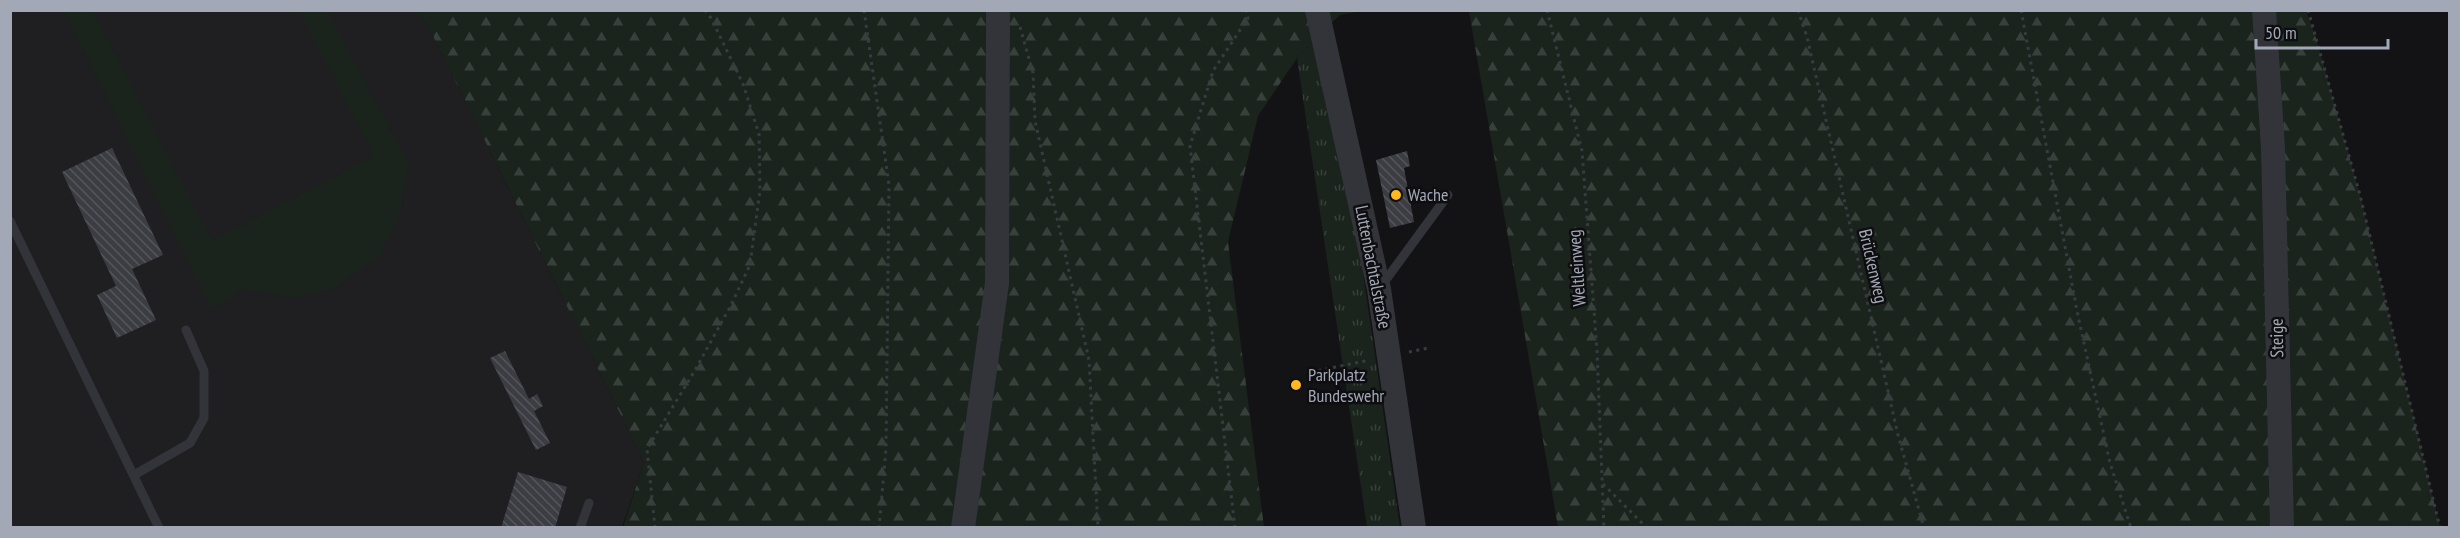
<svg xmlns="http://www.w3.org/2000/svg" width="2460" height="538" font-family="'PT Sans Narrow',sans-serif">
<style>
.built{fill:#1f1f22}
.grass{fill:url(#grass-tufts)}
.forest{fill:url(#forest-firs)}
.park{fill:#1a231c}
.building{fill:url(#building-back-hatch)}
.lines{fill:none;stroke-linecap:round;stroke-linejoin:round}
.path{stroke:#393b41;stroke-width:3;stroke-dasharray:3 4.5;stroke-linecap:butt}
.service{stroke:#33343a;stroke-width:9}
.tertiary{stroke:#33343a;stroke-width:24}
.poi-dot{fill:#ffb920;stroke:#0e0e10;stroke-width:2}
.labels{text-anchor:middle;stroke-width:5;stroke-linejoin:round;paint-order:stroke}
.poi-label{font-size:18px;fill:#a3a8b7;stroke:#0e0e10;text-anchor:start}
.street-label{font-size:18px;fill:#a3a8b7;stroke:#0e0e10}
</style>
<defs>
<pattern id="grass-tufts" width="24" height="20" patternUnits="userSpaceOnUse" patternTransform="scale(1.5)"><rect width="24" height="20" fill="#1a231c"/><path d="M3 7l-1-3M5 7V3M7 7l1-3M15 17l-1-3M17 17v-4M19 17l1-3" fill="none" stroke="#38403b"/></pattern>
<pattern id="forest-firs" width="22" height="20" patternUnits="userSpaceOnUse" patternTransform="scale(1.5)"><rect width="22" height="20" fill="#1a231c"/><path d="M5 1l3.5 6h-7zM16 11l3.5 6h-7z" fill="#38403b"/></pattern>
<pattern id="building-back-hatch" width="6" height="6" patternUnits="userSpaceOnUse" patternTransform="scale(1.5)"><rect width="6" height="6" fill="#3c3d43"/><path d="M-1 5l2 2M0 0l6 6M5-1l2 2" fill="none" stroke="#55565c"/></pattern>
</defs>
<rect width="100%" height="100%" fill="#131315"/>
<!-- built -->
<polygon class="built" points="10,11 417,11 433,36 644,462 622,527 11,527"/>
<!-- grass -->
<polygon class="grass" points="1316,38 1354,212 1400,527 1367,527 1297,58"/>
<!-- forest -->
<g class="forest">
<polygon points="417,11 1361,11 1340,15 1316,38 1297,58 1258,116 1228,242 1264,527 623,527 644,462 433,36"/>
<polygon points="1469,11 2306,11 2316,38 2360,195 2440,527 1558,527"/>
</g>
<!-- park -->
<polygon class="park" points="64,11 93,11 212,241 374,156 299,11 327,11 408,162 400,213 379,257 333,289 294,298 246,289 212,309"/>
<!-- building -->
<g class="building">
<polygon points="112,148 163,255 132,269 156,320 117,338 97,295 116,286 62,172"/>
<polygon points="1407,151 1410,166 1404,168 1414,222 1390,228 1376,160"/>
<polygon points="505,351 529,399 537,394 543,406 534,411 550,443 536,450 490,358"/>
<polygon points="518,472 567,487 555,528 501,528"/>
</g>
<g class="lines">
<!-- path -->
<g class="path">
<polyline points="864,10 889,185 886,449 879,528"/>
<polyline points="1547,10 1582,151 1597,351 1604,528"/>
<polyline points="1798,10 1807,37 1898,435 1924,528"/>
<polyline points="2021,10 2077,311 2110,463 2131,528"/>
<polyline points="2308,10 2360,195 2440,528"/>
<polyline points="1020,27 1033,73 1035,121 1089,360 1098,528"/>
<polyline points="1409,352 1428,348"/>
<polyline points="1311,372 1370,360"/>
<polyline points="1603,484 1647,528"/>
<polyline points="655,528 647,449 694,372 730,307 750,265 760,190 759,134 743,84 711,18 705,10"/>
<polyline points="1235,528 1190,146 1213,71 1248,18 1246,10"/>
</g>
<!-- service -->
<g class="service">
<polyline points="10,221 159,528"/>
<polyline points="1382,285 1448,195"/>
<polyline points="134,475 190,443 204,418 204,371 186,330"/>
<polyline points="580,528 589,503"/>
</g>
<!-- tertiary -->
<g class="tertiary">
<polyline points="1317,10 1379,289 1414,528"/>
<polyline points="2264,10 2273,148 2282,528"/>
<polyline points="963,528 997,283 998,10"/>
</g>
</g>
<!-- markers -->
<g class="poi-dot">
<circle cx="1396" cy="195" r="6"/>
<circle cx="1296" cy="385" r="6"/>
</g>
<g class="labels">
<!-- poi labels -->
<g class="poi-label">
<text x="1408" y="201">Wache</text>
<text x="1308" y="381">Parkplatz<tspan x="1308" dy="21">Bundeswehr</tspan></text>
</g>
<!-- street labels -->
<g class="street-label">
<text transform="translate(1873 266) rotate(77)" y="6">Brückenweg</text>
<text transform="translate(1373 267) rotate(79)" y="6">Luttenbachtalstraße</text>
<text transform="translate(1577 268) rotate(-94)" y="6">Weltleinweg</text>
<text transform="translate(2277 338) rotate(-91)" y="6">Steige</text>
</g>
</g>
<!-- border -->
<rect width="2460" height="538" fill="none" stroke="#a3a8b7" stroke-width="24"/>
<!-- scale -->
<path d="M2256 39v9h132v-9" fill="none" stroke="#a3a8b7" stroke-width="3"/>
<text x="2265" y="39" font-size="18" fill="#a3a8b7" stroke="#0e0e10" stroke-width="4.5" paint-order="stroke">50 m</text>
</svg>
